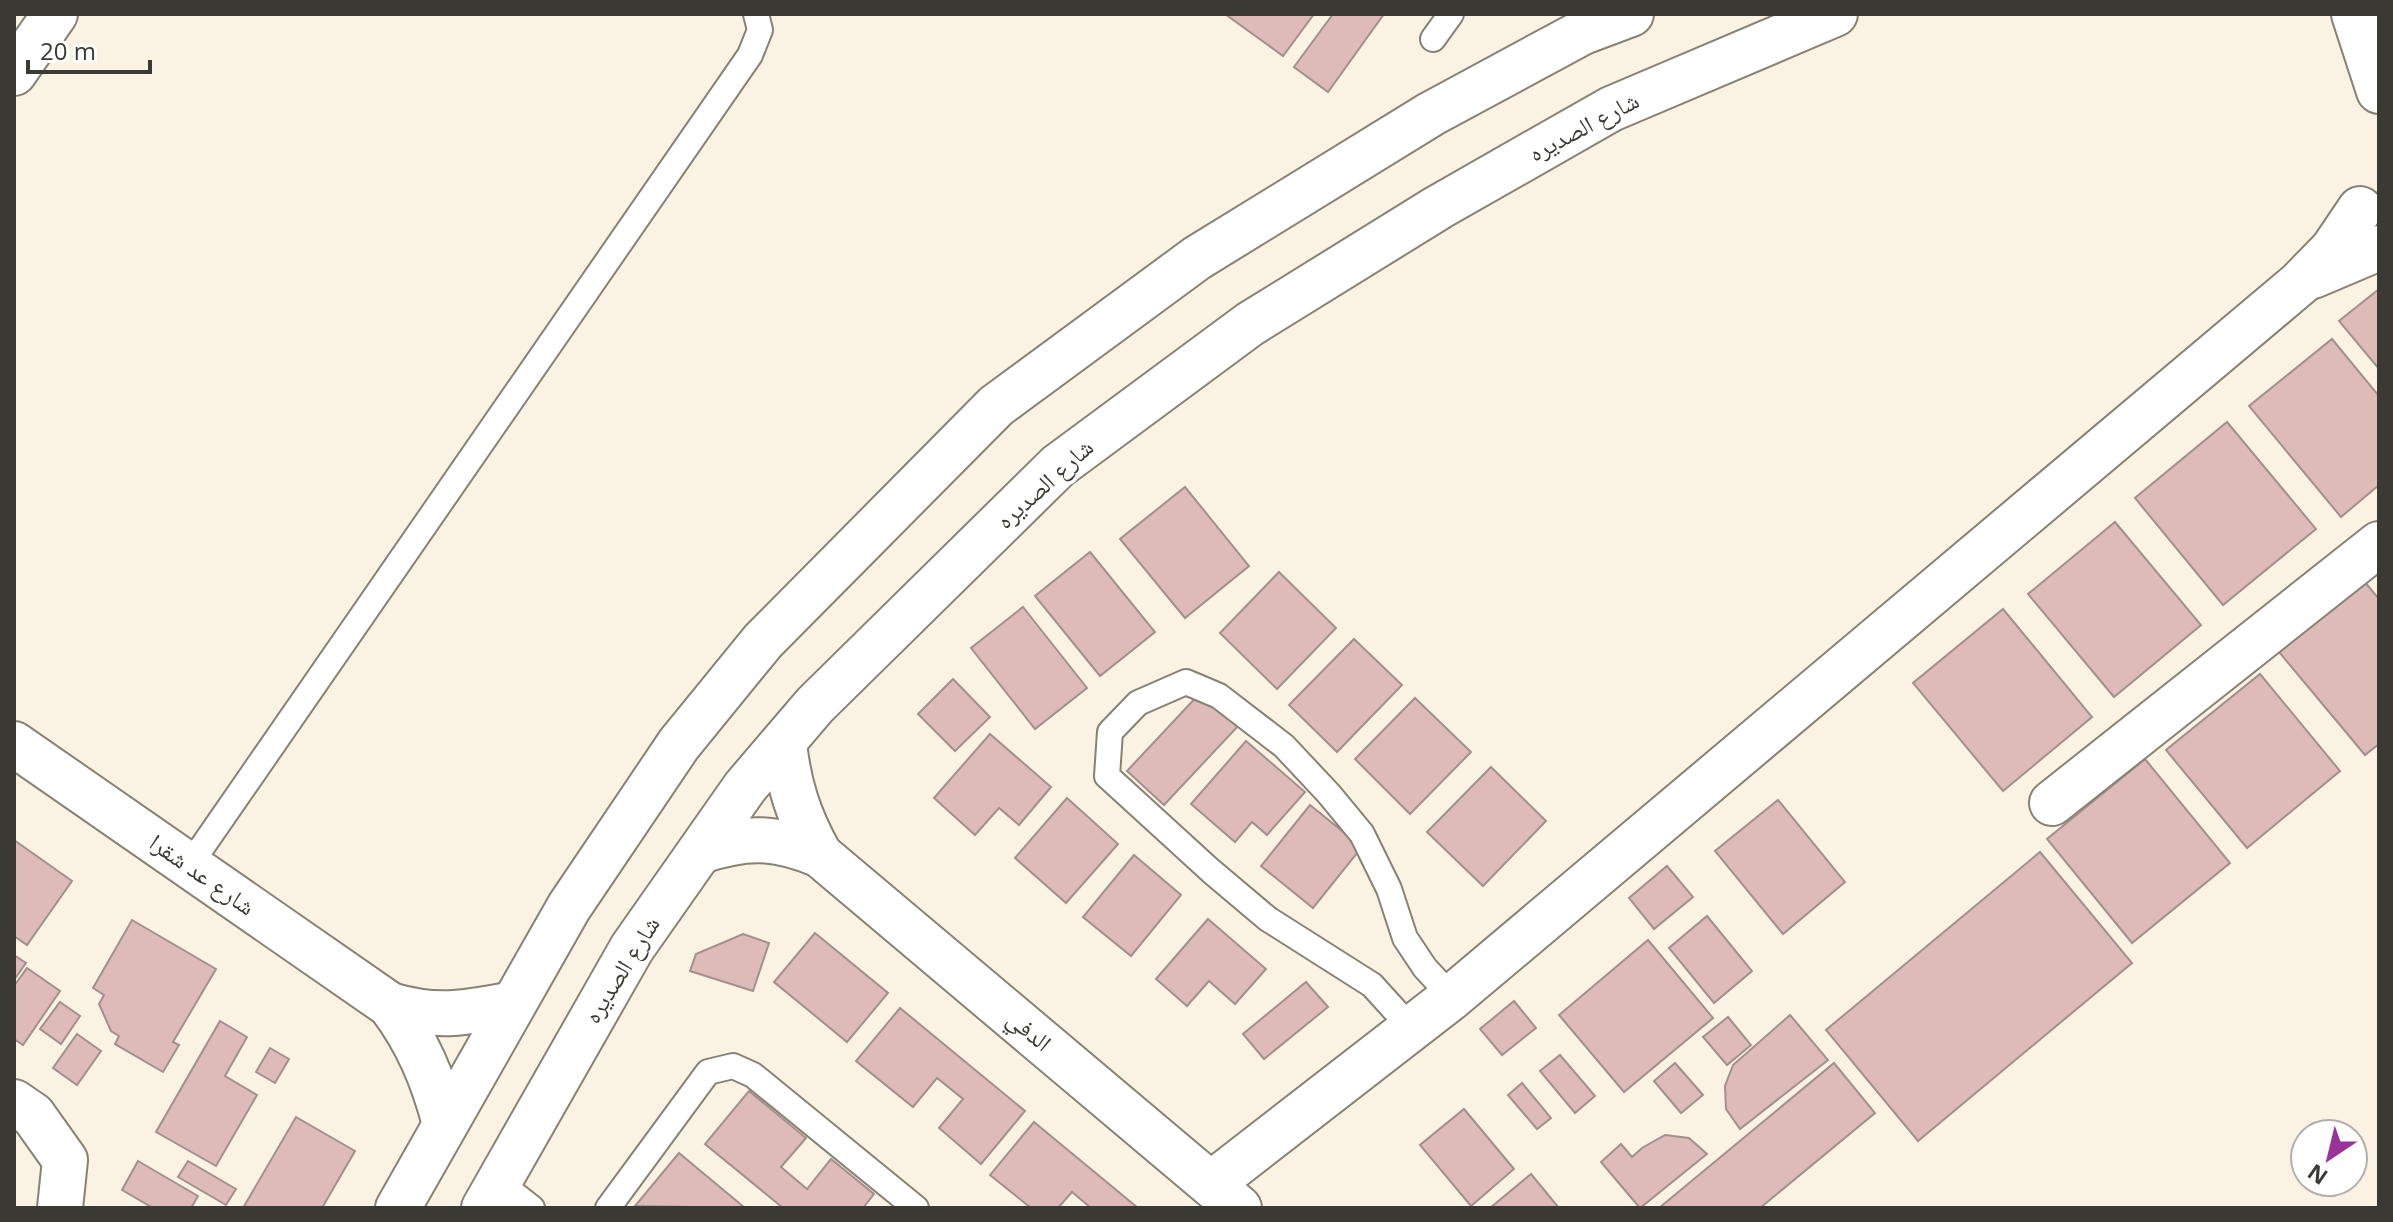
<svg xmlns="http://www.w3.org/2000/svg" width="2393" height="1222" font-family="'Open Sans','Noto Naskh Arabic',sans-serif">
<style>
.building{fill:#debbb8;stroke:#a2908e;stroke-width:2}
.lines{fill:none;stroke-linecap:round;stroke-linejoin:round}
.lane-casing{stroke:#888274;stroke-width:28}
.street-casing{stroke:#888274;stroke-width:48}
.secondary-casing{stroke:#888274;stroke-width:48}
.lane{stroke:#fff;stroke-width:24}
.street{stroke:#fff;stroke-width:44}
.secondary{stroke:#fff;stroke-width:44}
.labels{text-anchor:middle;stroke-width:7;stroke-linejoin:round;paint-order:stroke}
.street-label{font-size:24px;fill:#3b3933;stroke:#fff}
</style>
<rect width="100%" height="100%" fill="#faf3e3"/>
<!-- building -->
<g class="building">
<polygon points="1225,14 1314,14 1283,56"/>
<polygon points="1333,14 1384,14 1328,92 1294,67"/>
<polygon points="2379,289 2379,369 2339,321"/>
<polygon points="2332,339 2379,396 2379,485 2341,517 2249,406"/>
<polygon points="2227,422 2316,529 2223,605 2135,498"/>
<polygon points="1185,487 1249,566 1185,618 1120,539"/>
<polygon points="2115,522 2201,625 2114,697 2028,594"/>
<polygon points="1090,552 1155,632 1100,676 1035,596"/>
<polygon points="1279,572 1336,628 1277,689 1220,633"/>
<polygon points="2364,581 2379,599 2379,744 2365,755 2279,652"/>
<polygon points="1023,607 1087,688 1035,729 971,648"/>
<polygon points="2003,609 2092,717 2003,791 1913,683"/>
<polygon points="1354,639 1402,685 1337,752 1289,705"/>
<polygon points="2260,674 2340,771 2247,848 2166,750"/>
<polygon points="953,679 990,717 955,751 918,714"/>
<polygon points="1202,691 1239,725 1164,805 1127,771"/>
<polygon points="1415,698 1471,752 1410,814 1355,759"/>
<polygon points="990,734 1051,787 1019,825 999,808 975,835 934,798"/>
<polygon points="1246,741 1305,792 1267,835 1252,822 1235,842 1191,804"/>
<polygon points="2145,759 2230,863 2132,943 2047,839"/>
<polygon points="1491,767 1546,821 1483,886 1427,832"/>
<polygon points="1067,798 1118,844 1066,903 1015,858"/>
<polygon points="1778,800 1845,882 1783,934 1715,851"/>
<polygon points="1310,805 1362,847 1313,908 1261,866"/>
<polygon points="14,840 72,881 27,945 14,936"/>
<polygon points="2040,852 2132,963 1918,1141 1826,1030"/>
<polygon points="1134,855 1181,895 1131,956 1083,917"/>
<polygon points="1667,866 1693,897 1654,929 1629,898"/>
<polygon points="1707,916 1752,971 1714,1003 1669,948"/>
<polygon points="1208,919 1266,969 1235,1004 1209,981 1187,1006 1156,979"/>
<polygon points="132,920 216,969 173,1042 179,1045 163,1072 115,1044 119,1036 111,1031 99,1004 104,995 93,988"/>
<polygon points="815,933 888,993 847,1042 774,982"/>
<polygon points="743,934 769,943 753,991 690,971 696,954"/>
<polygon points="1648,940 1713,1018 1624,1092 1559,1015"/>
<polygon points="14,955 26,963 14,980"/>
<polygon points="27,968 60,991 23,1045 14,1039 14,986"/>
<polygon points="1306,982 1328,1007 1264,1059 1243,1034"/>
<polygon points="1514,1001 1536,1028 1502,1055 1480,1029"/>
<polygon points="60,1002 80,1016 61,1044 40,1029"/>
<polygon points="900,1008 1025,1111 981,1164 939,1128 963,1099 937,1078 913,1107 856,1061"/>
<polygon points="1790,1015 1828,1060 1740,1129 1726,1109 1725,1086 1733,1065"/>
<polygon points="1728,1017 1751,1045 1727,1065 1703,1037"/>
<polygon points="220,1021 247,1037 225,1076 257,1095 216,1166 156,1132"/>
<polygon points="77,1034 101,1051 77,1085 53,1068"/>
<polygon points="270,1048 289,1059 275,1083 256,1072"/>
<polygon points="1560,1055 1595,1096 1575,1113 1540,1071"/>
<polygon points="1675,1063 1703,1095 1681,1113 1654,1081"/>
<polygon points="1834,1063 1875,1113 1760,1208 1659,1208"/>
<polygon points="1522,1083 1551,1118 1537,1129 1508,1095"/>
<polygon points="749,1091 806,1138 781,1167 807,1189 831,1159 874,1194 863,1208 783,1208 705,1144"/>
<polygon points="1464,1109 1514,1169 1471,1206 1420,1145"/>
<polygon points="296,1117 355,1151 322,1208 243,1208"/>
<polygon points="1034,1122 1138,1208 1091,1208 1072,1192 1058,1208 1031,1208 990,1175"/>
<polygon points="1665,1135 1689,1138 1707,1154 1640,1208 1601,1162 1621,1144 1632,1157 1642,1148"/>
<polygon points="679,1153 745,1208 635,1206"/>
<polygon points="138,1161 198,1196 191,1208 153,1208 122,1190"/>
<polygon points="188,1161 236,1189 226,1205 178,1177"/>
<polygon points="1531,1174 1559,1208 1490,1208"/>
</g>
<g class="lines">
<!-- lane casing -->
<g class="lane-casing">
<g id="lane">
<polyline points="1433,39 1451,14"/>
<polyline points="189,866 750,55 760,30 756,14"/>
<polyline points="1411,1028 1372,985 1268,919 1211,871 1107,776 1110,732 1138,703 1186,682 1219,696 1284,746 1329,794 1362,834 1389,889 1405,938 1425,968 1452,997"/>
<polyline points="499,1182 532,1208"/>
<polyline points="608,1208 708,1072 733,1066 753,1075 916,1208"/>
</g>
</g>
<!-- street casing -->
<g class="street-casing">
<g id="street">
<polyline points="2354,14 2379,91"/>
<polyline points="14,73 55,14"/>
<polyline points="2313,276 2379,248"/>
<path d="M784 742C788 784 799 818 820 855"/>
<path d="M14 744 390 1005C418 1042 433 1079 445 1124"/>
<polyline points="2052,803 2379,544"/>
<path d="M701 851C746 836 775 836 820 855L1239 1208"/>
<path d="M390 1005C438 1019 465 1013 513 1004"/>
<polyline points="14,1102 33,1115 65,1160 60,1208"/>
<polyline points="1211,1184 1452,997 2300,283 2333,249 2360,209"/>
</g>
</g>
<!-- secondary casing -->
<g class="secondary-casing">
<g id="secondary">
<polyline points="398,1208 569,907 679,744 763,641 996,406 1197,258 1431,114 1583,32 1631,14"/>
<polyline points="484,1208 632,948 745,787 815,705 1058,466 1250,324 1439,207 1611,109 1835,14"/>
</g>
</g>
<!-- lane -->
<use href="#lane" class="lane"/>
<!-- street -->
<use href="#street" class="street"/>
<!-- secondary -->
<use href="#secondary" class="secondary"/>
</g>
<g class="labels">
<!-- street labels -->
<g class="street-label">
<text transform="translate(1584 127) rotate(-28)" y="8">شارع الصديره</text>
<text transform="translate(1045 484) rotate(-42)" y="8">شارع الصديره</text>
<text transform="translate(202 875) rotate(35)" y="8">شارع عد شقرا</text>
<text transform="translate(622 970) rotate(-58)" y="8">شارع الصديره</text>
<text transform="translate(1029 1031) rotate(40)" y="8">الدفي</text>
</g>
</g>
<!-- border -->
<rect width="2393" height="1222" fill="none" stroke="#3b3933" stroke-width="32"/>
<!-- north arrow -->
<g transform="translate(2329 1158) rotate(215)"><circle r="38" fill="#ffffff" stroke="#b1b0ad" stroke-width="2"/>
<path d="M0-6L14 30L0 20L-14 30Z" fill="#983499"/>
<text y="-12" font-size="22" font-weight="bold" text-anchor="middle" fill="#3b3933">N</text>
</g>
<!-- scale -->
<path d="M28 60v12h122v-12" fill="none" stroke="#3b3933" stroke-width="4"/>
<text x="40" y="60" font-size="24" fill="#3b3933" stroke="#ffffff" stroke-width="6" paint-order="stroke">20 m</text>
</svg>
